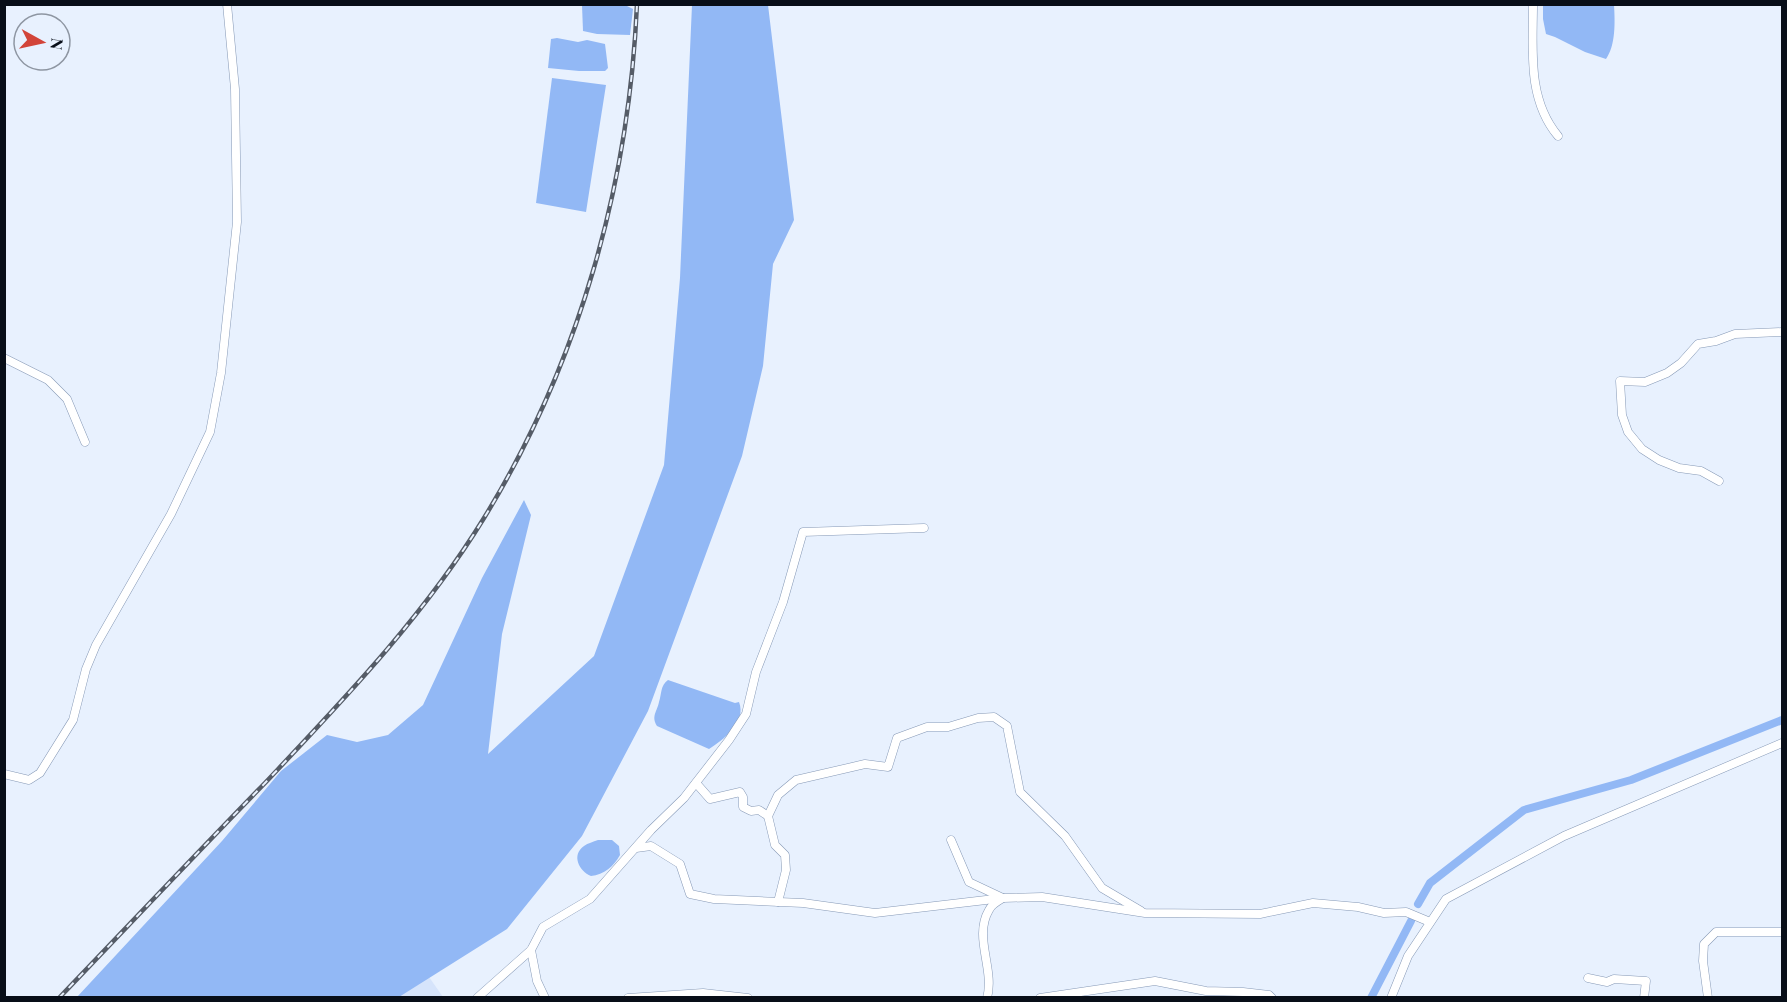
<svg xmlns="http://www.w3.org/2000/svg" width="1787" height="1002" font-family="'Playfair Display',serif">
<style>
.built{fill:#d6e4fb}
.water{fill:#92b8f5}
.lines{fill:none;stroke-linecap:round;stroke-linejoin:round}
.canal{stroke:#92b8f5;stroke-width:8}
.minor-casing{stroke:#8699b6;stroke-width:9}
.minor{stroke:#fff;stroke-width:8}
.rail-casing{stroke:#555c67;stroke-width:4.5}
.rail{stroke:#e8f1fe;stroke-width:2;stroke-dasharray:7;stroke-linecap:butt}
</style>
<rect width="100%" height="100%" fill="#e8f1fe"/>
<!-- built -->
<polygon class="built" points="429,977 443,997 385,998"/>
<!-- water -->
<g class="water">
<polygon points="582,5 625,5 633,9 630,35 597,34 583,31"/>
<polygon points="692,5 768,5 794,220 773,264 763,366 742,456 648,711 582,836 507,929 399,997 77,997 222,841 281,771 327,735 357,742 388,735 423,705 482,578 524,500 531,515 502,634 488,754 594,656 664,465 680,278"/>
<path d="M1543 5H1614C1615 21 1616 45 1606 59L1585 52 1555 37 1546 34 1543 19Z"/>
<polygon points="557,38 578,42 587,40 605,44 608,68 605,71 579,71 548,68 551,39"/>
<polygon points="552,78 606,85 586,212 536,203"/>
<path d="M668 680 735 703 739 702C747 722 723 740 709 749L657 726C651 716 657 712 659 702 662 693 660 686 668 680Z"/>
<path d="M598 840H612L619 846 620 855C614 866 604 875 591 876 579 871 571 855 584 846 588 843 593 842 598 840Z"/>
</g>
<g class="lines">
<!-- canal -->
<g class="canal">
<polyline points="1418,904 1430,883 1524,810 1631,780 1782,720"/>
<polyline points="1371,998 1411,921"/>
</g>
<!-- minor casing -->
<g class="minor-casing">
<g id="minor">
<path d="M1533 4C1533 50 1527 99 1558 136"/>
<polyline points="4,358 48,380 67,399 85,442"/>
<polyline points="1719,481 1701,471 1679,468 1659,460 1642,449 1628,432 1622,415 1620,381 1645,382 1667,373 1681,363 1698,344 1716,341 1735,334 1782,332"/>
<polyline points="4,774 29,780 40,773 73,720 86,669 96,645 171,514 210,432 221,373 237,222 235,89 227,4"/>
<polyline points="696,783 710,799 740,792 743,797 743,807 751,811 759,810 768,816"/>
<path d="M951 840 969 882 1003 898C998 901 991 905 989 910 973 937 995 969 987 998"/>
<polyline points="636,848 651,846 680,864 690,894 714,899 803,903 875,913 1003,898 1042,897 1145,913 1260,914 1313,903 1358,907 1384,913 1406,912 1430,922"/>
<polyline points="778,902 786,870 785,855 775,845 768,816 778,795 796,780 865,764 888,767 897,738 927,727 948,727 978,718 994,717 1007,726 1020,792 1065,836 1102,888 1141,911"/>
<polyline points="531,950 537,981 545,998"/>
<polyline points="1588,978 1607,982 1614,979 1646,981 1644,998"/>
<polyline points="477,998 531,950 543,927 590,899 651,830 684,798 729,740 746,714 756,672 783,602 803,532 924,528"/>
<polyline points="628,998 703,993 748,998"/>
<polyline points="1040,998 1155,981 1206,991 1243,992 1269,995 1272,998"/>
<polyline points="1391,998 1408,956 1446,899 1564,836 1782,743"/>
<polyline points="1708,998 1703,961 1704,944 1716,932 1782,932"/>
</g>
</g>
<!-- minor -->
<use href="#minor" class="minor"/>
<!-- rail casing -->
<g class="rail-casing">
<path id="rail" d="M59 998C128 926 196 854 265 783 344 699 424 616 484 518 579 363 629 185 637 4"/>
</g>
<!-- rail -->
<use href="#rail" class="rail"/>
</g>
<!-- border -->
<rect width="1787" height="1002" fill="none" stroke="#080e18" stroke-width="12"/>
<!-- north arrow -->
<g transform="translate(42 42) rotate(98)"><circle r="28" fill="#e8f1fe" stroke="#8e96a2" stroke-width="1.5"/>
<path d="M0-4.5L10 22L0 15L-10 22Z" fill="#d24439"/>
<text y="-9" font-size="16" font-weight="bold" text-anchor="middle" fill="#080e18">N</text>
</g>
</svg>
